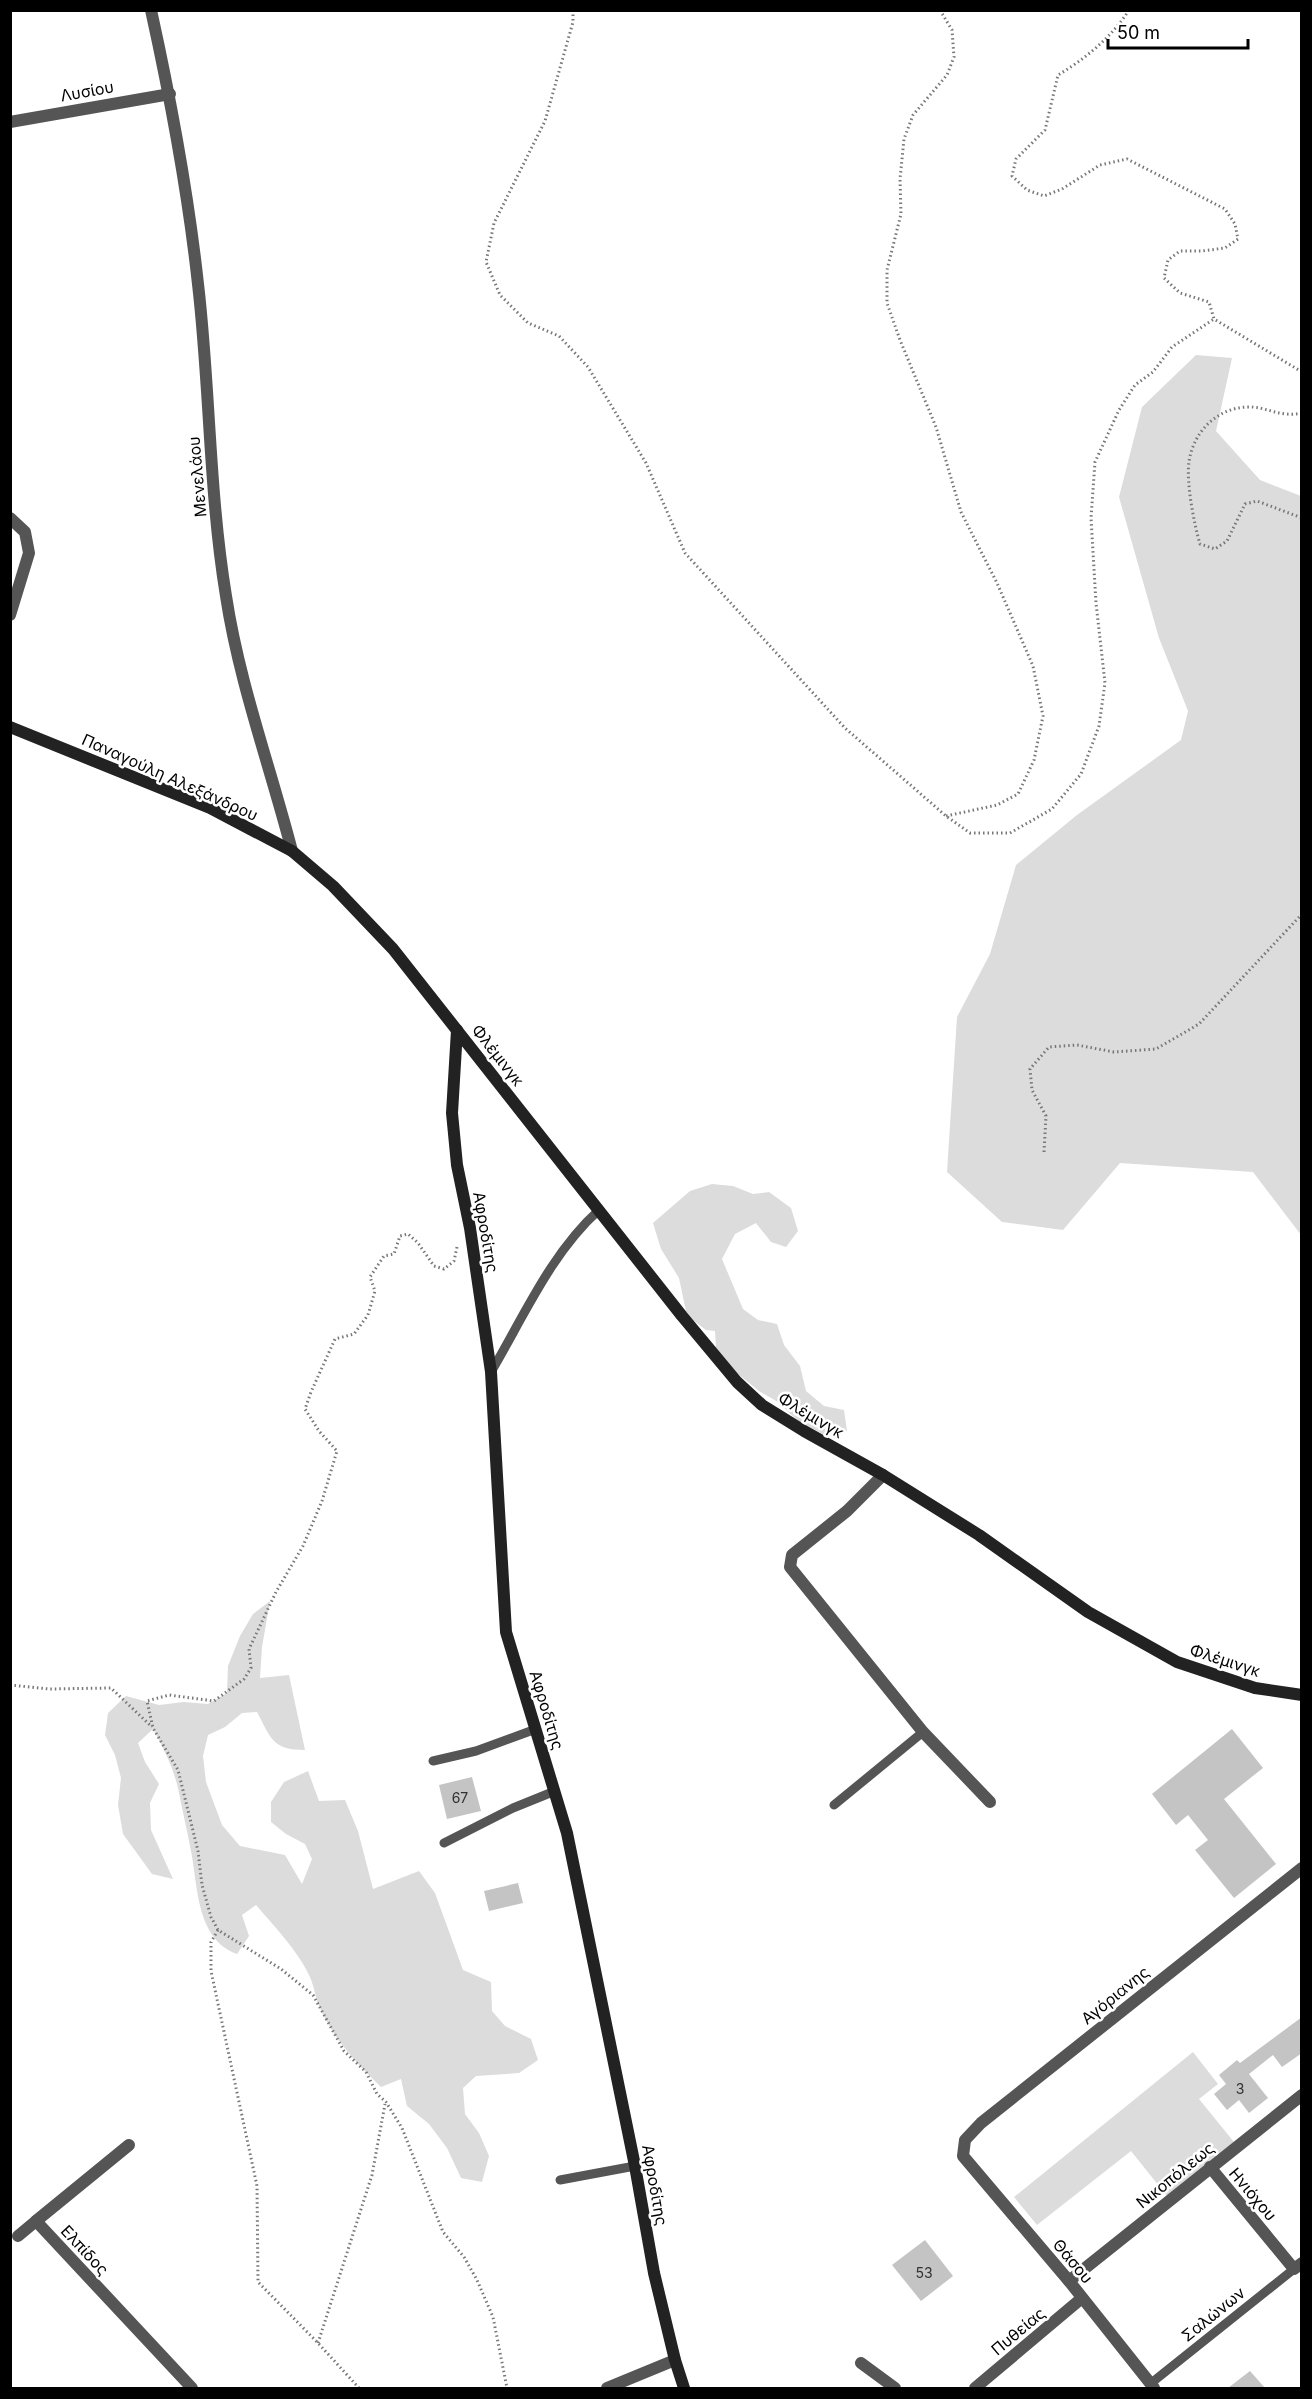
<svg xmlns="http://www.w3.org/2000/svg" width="1312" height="2399" font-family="Inter,sans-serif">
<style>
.green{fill:#dcdcdc}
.building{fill:#c4c4c4}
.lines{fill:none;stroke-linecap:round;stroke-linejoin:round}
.path{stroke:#777;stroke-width:3;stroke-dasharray:1.5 3;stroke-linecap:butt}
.lane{stroke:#555;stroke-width:9}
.street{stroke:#555;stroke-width:12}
.secondary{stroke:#222;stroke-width:12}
.labels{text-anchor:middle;stroke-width:5;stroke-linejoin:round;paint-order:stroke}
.number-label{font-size:14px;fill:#313131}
.street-label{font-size:16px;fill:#000;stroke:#fff}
</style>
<rect width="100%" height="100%" fill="#fff"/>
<!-- green -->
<g class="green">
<polygon points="1196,355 1232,358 1216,431 1260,480 1301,496 1301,1235 1253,1172 1120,1163 1063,1230 1002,1222 947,1172 957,1017 990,954 1016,865 1077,815 1181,740 1188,711 1159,638 1119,497 1142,407"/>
<polygon points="712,1184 733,1186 753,1194 769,1192 791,1208 798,1231 786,1247 771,1242 756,1223 735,1234 722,1259 743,1309 758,1320 777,1324 784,1345 800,1366 806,1391 824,1406 844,1410 847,1431 823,1434 798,1421 778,1402 759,1391 732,1369 716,1348 715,1331 706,1330 687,1316 679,1278 661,1249 653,1223 690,1191"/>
<path d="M270 1601 262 1647 260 1678 289 1675 305 1750C272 1750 271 1738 257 1712L242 1713 225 1727 208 1735 203 1756 206 1782 222 1825 240 1846 285 1855 302 1884 312 1859 305 1844 286 1834 271 1822V1802L284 1782 308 1771 319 1801 345 1800 358 1831 373 1889 419 1871 435 1893 463 1970 491 1982 492 2011 505 2026 531 2039 538 2060 519 2073 476 2076 463 2088 465 2114 479 2133 489 2156 482 2182 461 2178 447 2148 429 2124 407 2106 401 2079 381 2087C356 2063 333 2038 319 2006 315 1996 314 1985 309 1975 298 1951 273 1925 256 1905L242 1915 249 1936 237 1954C196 1939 198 1886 191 1851 187 1830 182 1809 178 1788 173 1767 163 1747 153 1729L138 1743 145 1762 159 1784 150 1803 151 1830 173 1879 152 1874 123 1834 118 1805 121 1778 115 1755 105 1735 108 1713 126 1696 159 1705 184 1702 208 1704 227 1693 228 1666 240 1636 253 1614Z"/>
<polygon points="1193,2052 1218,2084 1199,2099 1234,2142 1167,2196 1131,2151 1037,2225 1014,2197"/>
</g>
<!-- building -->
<g class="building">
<polygon points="1232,1729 1263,1768 1224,1799 1276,1864 1234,1898 1195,1850 1208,1840 1188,1815 1176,1825 1152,1794"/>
<polygon points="472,1777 481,1811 447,1819 439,1785"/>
<polygon points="518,1883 523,1903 489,1911 484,1891"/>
<polygon points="1302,2017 1302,2053 1282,2067 1273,2055 1249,2074 1268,2098 1249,2113 1239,2100 1227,2110 1214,2094 1226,2084 1219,2075 1237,2060 1240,2063"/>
<polygon points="925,2240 953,2276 921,2301 892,2265"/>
<polygon points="1250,2371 1265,2388 1228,2388"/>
</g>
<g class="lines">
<!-- path -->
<g class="path">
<polyline points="573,10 573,22 545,121 494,223 486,262 500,295 528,323 559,336 588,367 646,463 685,553 845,728 946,816 970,833 1010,833 1052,809 1081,774 1099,726 1105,683 1096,603 1091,518 1095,462 1119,410 1135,385 1153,372 1172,347 1214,319"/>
<polyline points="940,10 952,30 954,57 947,75 913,115 904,139 900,179 901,214 887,270 887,303 900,340 936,427 961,512 997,583 1033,666 1043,716 1034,760 1018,794 997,805 946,816"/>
<path d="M1129 10C1112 37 1085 59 1058 75L1045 130 1016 159 1012 176 1027 190 1044 196 1062 189 1100 165 1127 159 1225 209 1235 224 1238 239 1225 248 1202 251H1180L1168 260 1164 278 1180 293 1209 302 1214 319 1302 372"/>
<path d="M1302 413C1279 418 1266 406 1247 407 1217 408 1193 432 1189 462 1186 482 1194 524 1200 544L1215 549 1227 541 1245 504 1257 501 1302 518"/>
<polyline points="1044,1152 1046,1116 1032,1090 1030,1069 1049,1047 1077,1045 1114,1052 1156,1049 1199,1024 1302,914"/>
<polyline points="457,1247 454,1261 444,1269 434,1266 418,1243 408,1234 400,1236 394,1254 384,1256 370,1277 375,1291 368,1315 354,1334 335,1339 311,1392 305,1409 319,1431 337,1451 322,1501 303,1546 276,1592 249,1649 251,1668 244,1679 214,1701 169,1695 147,1701 153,1728 178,1770 198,1851 202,1885 211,1917 218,1930 281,1969 313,1995 344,2051 366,2072 377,2094 386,2102 402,2128 443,2232 464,2257 477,2280 493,2317 507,2388"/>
<polyline points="10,1685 49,1689 111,1688 152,1727"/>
<polyline points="218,1930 211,1942 211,1971 257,2186 258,2282 318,2343 359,2388"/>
<polyline points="318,2343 372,2175 385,2104"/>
</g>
<!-- lane -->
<g class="lane">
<path d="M491 1372C523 1318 551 1253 599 1210"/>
<polyline points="433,1761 476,1751 536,1729"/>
<polyline points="834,1805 923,1732"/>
<polyline points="444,1843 513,1808 555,1791"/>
<polyline points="560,2180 635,2166"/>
<polyline points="1150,2384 1294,2269"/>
</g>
<!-- street -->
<g class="street">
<path d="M151 10C171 101 188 192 198 284 210 387 209 493 226 596 239 682 270 766 292 851"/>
<polyline points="10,122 170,94"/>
<polyline points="10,518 25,532 29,553 10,615"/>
<polyline points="883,1475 847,1511 792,1555 790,1567 923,1732 990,1802"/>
<polyline points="129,2145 36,2221 192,2388"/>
<polyline points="1210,2167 1294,2269 1302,2263"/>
<polyline points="18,2236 36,2221"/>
<polyline points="1069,2281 1302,2095"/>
<polyline points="861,2363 895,2388"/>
<polyline points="607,2388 675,2360"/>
<polyline points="975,2388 1082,2298"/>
<polyline points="1154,2388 1069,2281 963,2156 965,2140 981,2123 1302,1868"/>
</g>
<!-- secondary -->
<g class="secondary">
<polyline points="10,727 210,808 292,851 333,886 393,949 682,1316 737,1382 762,1405 804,1431 883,1475 979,1535 1088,1612 1177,1662 1255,1688 1302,1695"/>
<polyline points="457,1030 452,1113 457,1165 470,1228 491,1372 506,1632 567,1833 635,2166 654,2273 675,2360 684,2388"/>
</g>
</g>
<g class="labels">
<!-- number labels -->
<g class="number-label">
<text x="460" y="1803">67</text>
<text x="1240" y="2094">3</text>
<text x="924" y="2278">53</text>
</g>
<!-- street labels -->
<g class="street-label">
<text transform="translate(87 91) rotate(-10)" y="6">Λυσίου</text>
<text transform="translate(197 477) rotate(-95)" y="6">Μενελάου</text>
<text transform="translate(170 777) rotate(24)" y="6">Παναγούλη Αλεξάνδρου</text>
<text transform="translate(498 1055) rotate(52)" y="6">Φλέμινγκ</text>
<text transform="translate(486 1232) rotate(80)" y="6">Αφροδίτης</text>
<text transform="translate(811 1415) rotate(31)" y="6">Φλέμινγκ</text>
<text transform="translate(1225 1660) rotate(18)" y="6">Φλέμινγκ</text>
<text transform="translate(547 1710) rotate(73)" y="6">Αφροδίτης</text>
<text transform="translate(1115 1995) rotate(-39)" y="6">Αγόριανης</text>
<text transform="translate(1175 2175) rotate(-39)" y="6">Νικοπόλεως</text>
<text transform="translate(655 2185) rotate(80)" y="6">Αφροδίτης</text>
<text transform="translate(1253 2194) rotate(50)" y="6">Ηνιόχου</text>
<text transform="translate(85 2250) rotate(47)" y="6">Ελπίδος</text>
<text transform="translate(1073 2261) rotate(50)" y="6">Θάσου</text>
<text transform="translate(1213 2314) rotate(-39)" y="6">Σαλώνων</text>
<text transform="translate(1018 2331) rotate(-40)" y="6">Πυθείας</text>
</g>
</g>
<!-- border -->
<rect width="1312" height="2399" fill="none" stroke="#000000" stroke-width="24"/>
<!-- scale -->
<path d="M1108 39v9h140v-9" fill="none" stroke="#000000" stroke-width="3"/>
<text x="1117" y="39" font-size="18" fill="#000000" stroke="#ffffff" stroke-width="4.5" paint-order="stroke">50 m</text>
</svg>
